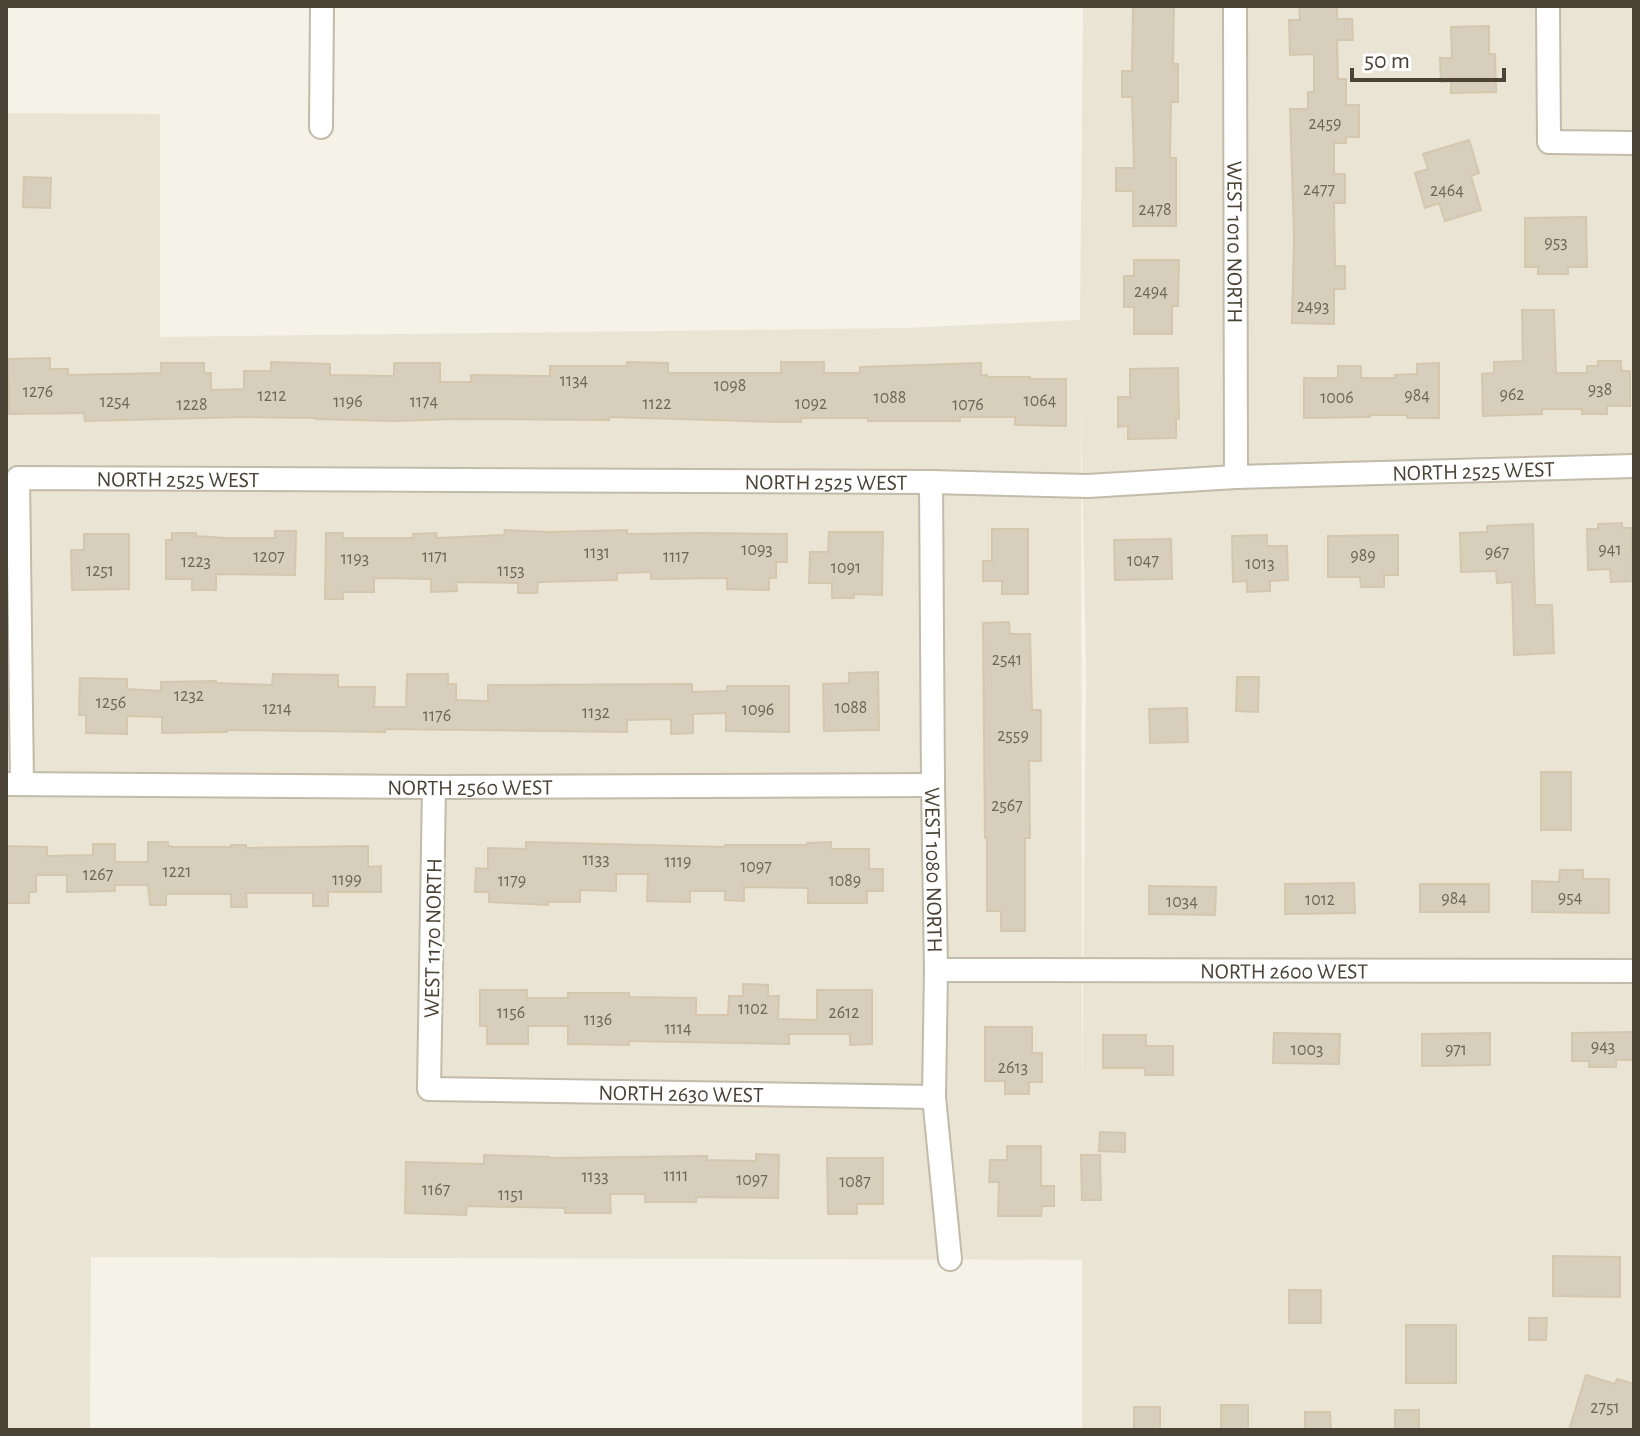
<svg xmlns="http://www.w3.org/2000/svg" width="1640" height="1436" font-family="'Alegreya Sans',sans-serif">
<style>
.residential{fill:#eae4d5;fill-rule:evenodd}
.building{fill:#d8cebc;stroke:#d4c7ae;stroke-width:2}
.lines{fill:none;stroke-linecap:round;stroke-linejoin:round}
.street-casing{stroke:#c2bba9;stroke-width:26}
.street{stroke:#fff;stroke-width:22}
.labels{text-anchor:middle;stroke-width:6;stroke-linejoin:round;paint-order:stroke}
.number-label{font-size:18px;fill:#6e6658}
.street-label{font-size:22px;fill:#4a4336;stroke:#fff}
</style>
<rect width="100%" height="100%" fill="#f5f2e8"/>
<!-- residential -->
<path class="residential" d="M1083 6H1634V1430H1082V1260L91 1257 90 1430H6V113L160 114V337L903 328 1080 320ZM1081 407 1086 671 1082 1113Z"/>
<!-- building -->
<g class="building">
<polygon points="1133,6 1174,6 1173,64 1178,64 1178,102 1171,102 1170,158 1176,158 1176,226 1133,226 1133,191 1116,191 1116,168 1134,168 1132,97 1122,97 1122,71 1132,71"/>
<polygon points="1299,6 1337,6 1337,19 1352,19 1353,40 1337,40 1338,79 1346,79 1346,105 1359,105 1359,137 1346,137 1346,143 1334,143 1334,174 1345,174 1345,203 1334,203 1335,266 1345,266 1345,289 1334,289 1334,324 1292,323 1294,236 1290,109 1308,109 1308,92 1314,92 1314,54 1290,55 1289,20 1300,20"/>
<polygon points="1489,26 1489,54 1495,54 1496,92 1451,93 1451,81 1441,82 1440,58 1452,58 1451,27"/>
<polygon points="1469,140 1479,173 1471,176 1481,210 1445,221 1439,203 1425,208 1415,173 1428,169 1423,154"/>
<polygon points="24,177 51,178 50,208 23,207"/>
<polygon points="1586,217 1587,267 1568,267 1568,274 1538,274 1538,267 1525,267 1525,218"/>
<polygon points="1134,260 1179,260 1178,306 1172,306 1172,334 1134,334 1134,307 1124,307 1124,276 1134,276"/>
<polygon points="1522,310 1554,310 1556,373 1587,373 1587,366 1598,366 1598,361 1621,361 1621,371 1630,371 1630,406 1607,406 1607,414 1582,414 1582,409 1542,409 1542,414 1483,416 1482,374 1494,373 1494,362 1523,361"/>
<polygon points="50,358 50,369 68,369 68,375 161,373 161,363 204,363 204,373 211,373 211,390 244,389 244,371 271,371 271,362 330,364 330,375 394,376 394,363 440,363 440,382 471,382 471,375 550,376 550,366 627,366 627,362 668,363 668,373 781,373 781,362 824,362 824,373 860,373 860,367 981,363 981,375 987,375 987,377 1030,377 1030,379 1066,379 1066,426 1015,425 1015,417 960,417 960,421 868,421 868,418 801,418 801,422 781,422 609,417 609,420 455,419 394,421 316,419 316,418 245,417 85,421 84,413 9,414 8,359"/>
<polygon points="1439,363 1439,418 1407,418 1407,415 1370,415 1370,417 1304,418 1304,378 1338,378 1338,366 1361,366 1361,378 1395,378 1395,375 1417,374 1417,364"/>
<polygon points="1178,368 1179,419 1176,419 1176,438 1128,439 1128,426 1118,427 1118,397 1130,397 1130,369"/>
<polygon points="1622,523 1622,528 1632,528 1633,581 1611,582 1610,569 1588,570 1587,529 1598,529 1598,524"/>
<polygon points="1533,524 1535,605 1552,605 1554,653 1514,655 1512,582 1497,583 1496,571 1461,572 1460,533 1487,532 1487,526"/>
<polygon points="992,529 1028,529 1028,594 1002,594 1002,581 983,581 983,561 992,561"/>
<polygon points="505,530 549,532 627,530 627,534 701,533 787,534 787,562 776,562 776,578 769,578 769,590 727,589 727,578 651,579 651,572 617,573 617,580 538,582 537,593 518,593 518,583 456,582 457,591 431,592 431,579 374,578 374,592 343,592 343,599 325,599 326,533 343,533 343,538 413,538 413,534 436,533 437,538 504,535"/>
<polygon points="275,531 296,531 295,575 216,574 216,590 192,590 192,579 166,579 166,540 172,540 172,533 196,533 196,536 226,538 275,538"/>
<polygon points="829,532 883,532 882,595 854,594 854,598 832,598 832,583 809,583 810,552 828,552"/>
<polygon points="84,534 129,534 129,589 72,590 71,550 84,550"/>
<polygon points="1267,535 1267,546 1287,546 1288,580 1270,581 1270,591 1247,592 1247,581 1233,582 1232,536"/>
<polygon points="1398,535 1398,575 1384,575 1384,587 1361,587 1360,577 1328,577 1328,536"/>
<polygon points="1171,539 1172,579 1115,580 1114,540"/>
<polygon points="1009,622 1010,634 1030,634 1032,710 1041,710 1041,761 1029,761 1030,838 1025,838 1025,931 1001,931 1001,911 987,911 987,838 985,838 983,623"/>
<polygon points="878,672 879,730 824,731 823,684 849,683 849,673"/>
<polygon points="273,674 338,675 338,687 375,687 374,707 406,707 407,674 448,674 448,684 456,684 456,700 488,701 488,685 692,684 692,692 727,691 727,686 789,686 789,732 726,731 726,713 693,714 693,733 671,734 671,719 627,720 627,732 385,729 385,732 227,730 227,732 162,733 162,717 127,716 127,734 86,733 86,715 79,715 80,678 127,679 127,689 161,691 161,682 216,681 216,683 272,685"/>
<polygon points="1237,677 1259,677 1258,712 1236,711"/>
<polygon points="1187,708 1188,742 1150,743 1149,709"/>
<rect x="1541" y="772" width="30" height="58"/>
<polygon points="148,842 168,842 168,846 174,847 231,847 231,845 246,845 246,848 368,846 368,867 381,866 381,892 328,892 328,906 313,906 313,893 246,893 247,907 231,907 231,894 166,894 166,905 150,905 148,885 115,885 115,891 67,892 67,875 36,875 36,892 29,892 29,903 6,903 6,846 47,847 47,856 93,855 93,844 115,844 115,862 148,862"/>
<polygon points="526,842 725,847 725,845 807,845 807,843 831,842 831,849 869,849 869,869 883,869 883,891 867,891 867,903 808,903 808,888 744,887 744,901 725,900 725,891 690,891 690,902 647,901 648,874 616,874 616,891 580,890 580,902 548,902 548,905 489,902 489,892 475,892 476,868 488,869 488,848 526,849"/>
<polygon points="1560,870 1583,870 1583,879 1609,879 1609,913 1532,912 1532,881 1559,882"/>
<polygon points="1354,883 1355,913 1285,914 1285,884"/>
<rect x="1420" y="884" width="69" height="28"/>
<polygon points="1149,886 1216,887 1215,915 1149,914"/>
<polygon points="743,984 768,985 768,996 779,996 778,1019 817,1020 817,990 872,990 872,1044 850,1045 850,1034 789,1034 789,1044 629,1041 629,1045 568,1044 568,1026 528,1026 528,1044 487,1044 487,1026 480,1026 480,990 527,990 527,998 568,998 568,993 629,993 629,997 696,998 696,1015 728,1015 729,996 743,996"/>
<polygon points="985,1027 1032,1027 1032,1053 1042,1053 1042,1082 1029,1082 1029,1094 1005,1094 1005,1081 985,1081"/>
<polygon points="1634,1032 1634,1060 1616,1060 1616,1067 1589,1067 1589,1061 1572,1061 1572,1033"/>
<polygon points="1274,1033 1340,1034 1339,1064 1273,1063"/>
<polygon points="1490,1033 1490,1065 1422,1066 1422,1034"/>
<polygon points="1103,1035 1146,1035 1146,1046 1173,1046 1173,1075 1145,1075 1145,1068 1103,1068"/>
<polygon points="1100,1132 1125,1133 1125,1152 1099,1151"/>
<polygon points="1007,1146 1041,1146 1041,1186 1054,1186 1054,1206 1042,1206 1041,1216 998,1216 999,1182 989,1182 990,1160 1007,1160"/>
<polygon points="756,1154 779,1155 778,1198 696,1197 696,1202 645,1202 645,1194 610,1194 611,1213 565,1213 565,1208 467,1206 466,1215 405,1213 406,1162 484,1164 484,1155 549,1157 549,1158 707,1156 707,1160 756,1161"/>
<polygon points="1081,1155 1100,1155 1101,1200 1082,1200"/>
<polygon points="827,1158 883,1158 883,1204 857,1204 857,1214 828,1214"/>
<polygon points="1553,1256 1620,1257 1620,1297 1553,1296"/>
<rect x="1289" y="1290" width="32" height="33"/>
<polygon points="1529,1318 1547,1318 1546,1340 1529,1340"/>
<rect x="1406" y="1325" width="50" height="58"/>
<polygon points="1586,1375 1615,1384 1617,1379 1634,1384 1634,1430 1569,1430"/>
<rect x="1221" y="1405" width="27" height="25"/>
<rect x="1134" y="1407" width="26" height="23"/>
<rect x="1395" y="1410" width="24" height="20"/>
<polygon points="1305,1412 1330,1412 1331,1430 1305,1430"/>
</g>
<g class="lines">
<!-- street casing -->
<g class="street-casing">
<g id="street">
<path id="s1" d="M1235 6 1236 477"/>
<polyline points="1548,6 1549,142 1634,143"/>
<polyline points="321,127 322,6"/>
<path id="s2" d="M931 482 933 785 936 970 934 1097 950 1259"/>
<path id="s3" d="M6 784 434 787 933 785"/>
<path id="s4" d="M22 784 18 478 931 482 1088 486 1236 477 1634 466"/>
<path id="s5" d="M434 787 429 1089 934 1097"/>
<path id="s6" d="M936 970 1634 971"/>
</g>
</g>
<!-- street -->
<use href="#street" class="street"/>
</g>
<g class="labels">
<!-- number labels -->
<g class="number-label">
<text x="1325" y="129">2459</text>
<text x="1319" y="195">2477</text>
<text x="1447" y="196">2464</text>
<text x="1155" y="215">2478</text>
<text x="1556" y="248">953</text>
<text x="1151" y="297">2494</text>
<text x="1313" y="312">2493</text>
<text x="574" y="386">1134</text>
<text x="730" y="391">1098</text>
<text x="1600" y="395">938</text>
<text x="38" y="397">1276</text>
<text x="1512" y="400">962</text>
<text x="272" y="401">1212</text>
<text x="1417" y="401">984</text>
<text x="890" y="403">1088</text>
<text x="1337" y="403">1006</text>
<text x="1040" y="406">1064</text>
<text x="115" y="407">1254</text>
<text x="348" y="407">1196</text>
<text x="424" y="407">1174</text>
<text x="657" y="409">1122</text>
<text x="811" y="409">1092</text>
<text x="192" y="410">1228</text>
<text x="968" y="410">1076</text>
<text x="757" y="555">1093</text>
<text x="1610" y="555">941</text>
<text x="597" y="558">1131</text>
<text x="1497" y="558">967</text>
<text x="1363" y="561">989</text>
<text x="269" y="562">1207</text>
<text x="435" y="562">1171</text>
<text x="676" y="562">1117</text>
<text x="355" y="564">1193</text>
<text x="1143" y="566">1047</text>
<text x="196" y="567">1223</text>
<text x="1260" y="569">1013</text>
<text x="846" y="573">1091</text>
<text x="100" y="576">1251</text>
<text x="511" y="576">1153</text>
<text x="1007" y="665">2541</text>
<text x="189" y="701">1232</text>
<text x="111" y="708">1256</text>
<text x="851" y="713">1088</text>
<text x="277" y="714">1214</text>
<text x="758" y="715">1096</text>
<text x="596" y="718">1132</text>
<text x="437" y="721">1176</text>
<text x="1013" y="741">2559</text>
<text x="1007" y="811">2567</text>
<text x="596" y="865">1133</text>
<text x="678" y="867">1119</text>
<text x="756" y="872">1097</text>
<text x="177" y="877">1221</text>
<text x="98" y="880">1267</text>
<text x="347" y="885">1199</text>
<text x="512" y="886">1179</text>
<text x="845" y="886">1089</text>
<text x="1570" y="903">954</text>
<text x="1454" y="904">984</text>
<text x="1320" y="905">1012</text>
<text x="1182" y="907">1034</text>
<text x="753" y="1014">1102</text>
<text x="511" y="1018">1156</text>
<text x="844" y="1018">2612</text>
<text x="598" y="1025">1136</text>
<text x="678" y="1034">1114</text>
<text x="1603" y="1052">943</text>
<text x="1307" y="1055">1003</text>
<text x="1456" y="1055">971</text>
<text x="1013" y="1073">2613</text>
<text x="676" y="1181">1111</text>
<text x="595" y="1182">1133</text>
<text x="752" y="1185">1097</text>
<text x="855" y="1187">1087</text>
<text x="436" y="1195">1167</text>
<text x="511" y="1200">1151</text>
<text x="1605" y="1413">2751</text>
</g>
<!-- street labels -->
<g class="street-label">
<text dy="8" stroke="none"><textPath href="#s1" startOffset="236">WEST 1010 NORTH</textPath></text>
<text dy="8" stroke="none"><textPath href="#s4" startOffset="1762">NORTH 2525 WEST</textPath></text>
<text dy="8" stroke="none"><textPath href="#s4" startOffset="466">NORTH 2525 WEST</textPath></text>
<text dy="8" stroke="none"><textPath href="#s4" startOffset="1114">NORTH 2525 WEST</textPath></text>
<text dy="8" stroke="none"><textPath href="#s3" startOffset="464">NORTH 2560 WEST</textPath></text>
<text dy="8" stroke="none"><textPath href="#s2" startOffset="388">WEST 1080 NORTH</textPath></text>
<text transform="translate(432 938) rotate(-89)" y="8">WEST 1170 NORTH</text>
<text dy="8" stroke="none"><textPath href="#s6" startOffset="348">NORTH 2600 WEST</textPath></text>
<text dy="8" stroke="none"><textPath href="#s5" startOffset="554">NORTH 2630 WEST</textPath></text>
</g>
</g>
<!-- border -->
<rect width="1640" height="1436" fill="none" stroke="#4a4336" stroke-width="16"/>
<!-- scale -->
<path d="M1352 68v12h152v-12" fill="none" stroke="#4a4336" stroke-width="4"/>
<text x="1364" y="68" font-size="24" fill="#4a4336" stroke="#ffffff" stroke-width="6" paint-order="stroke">50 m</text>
</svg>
